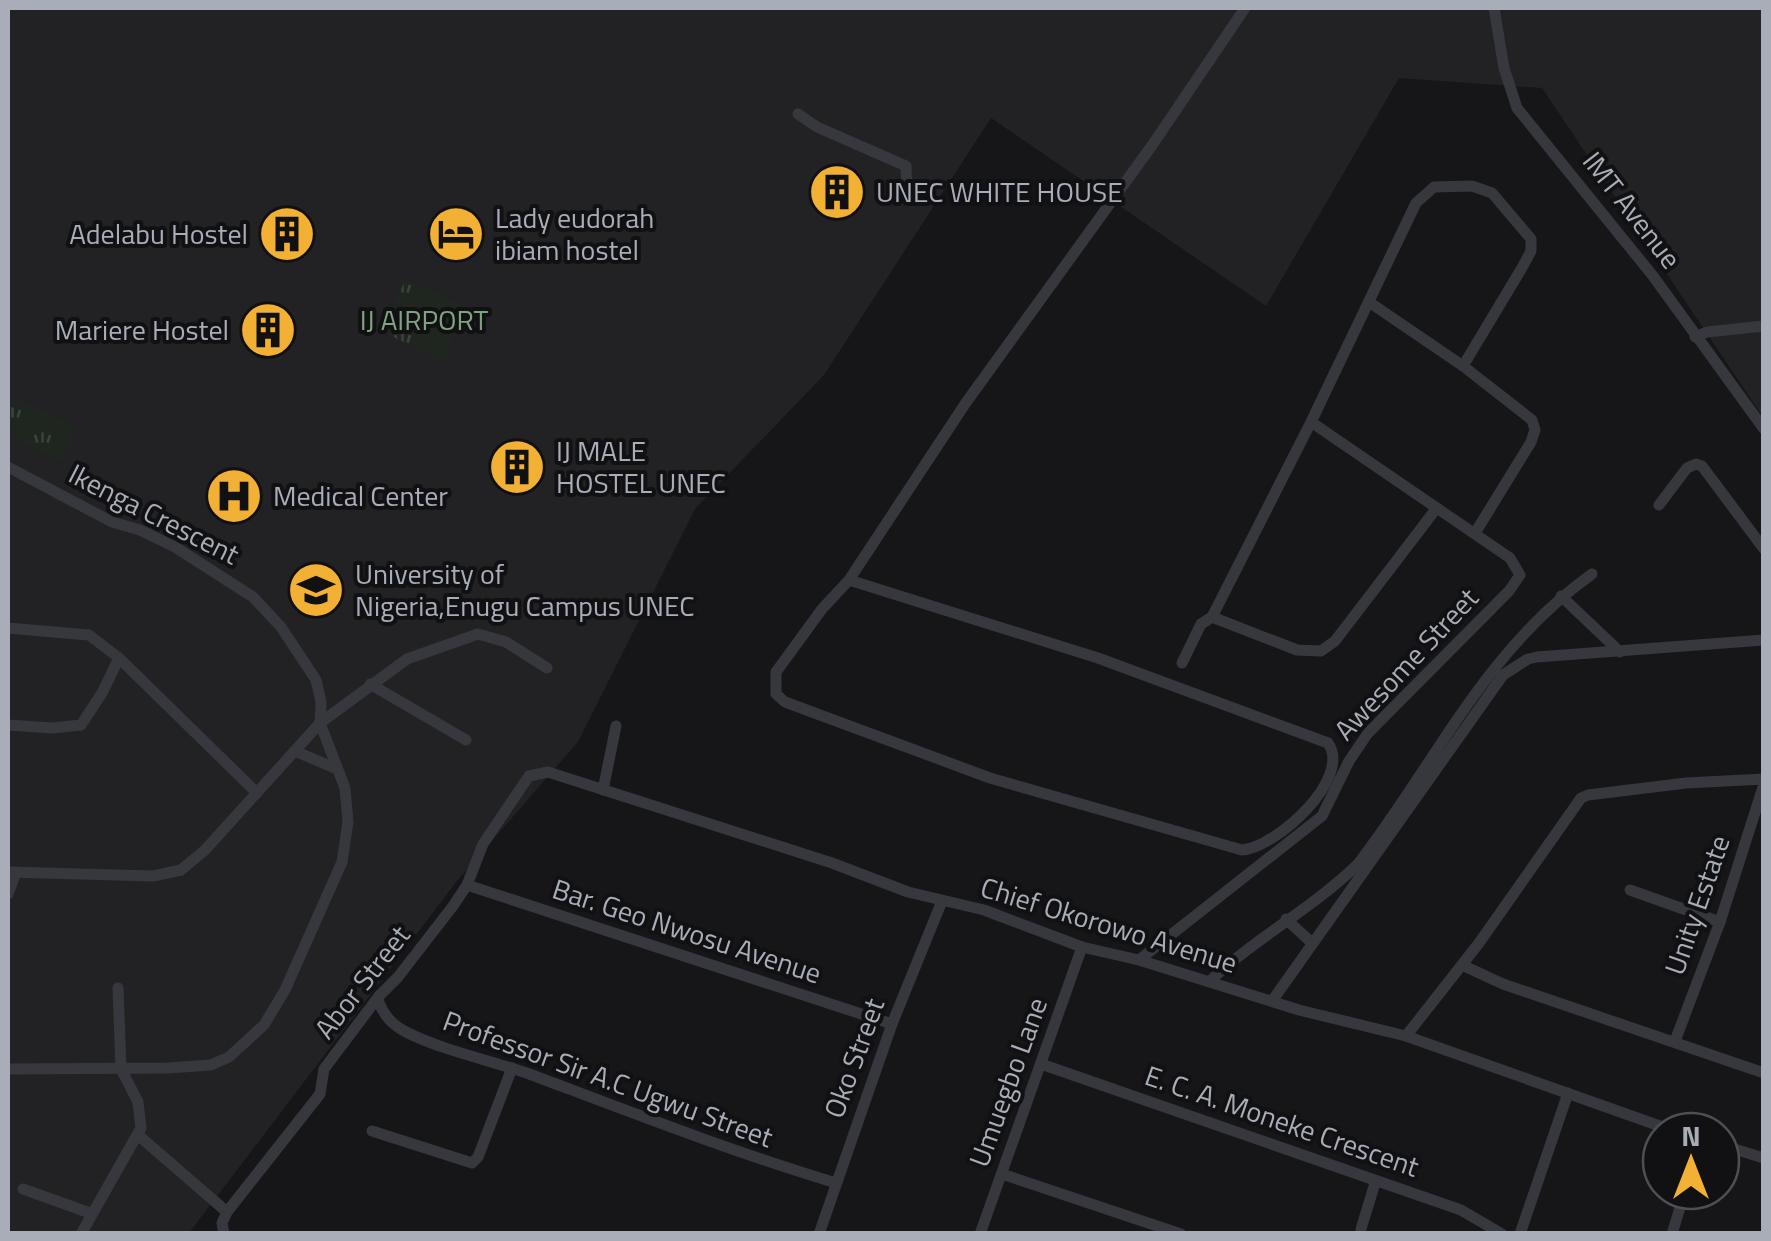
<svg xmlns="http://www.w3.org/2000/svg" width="1771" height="1241" font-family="'Titillium Web',sans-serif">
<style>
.built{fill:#222225}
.grass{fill:url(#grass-tufts)}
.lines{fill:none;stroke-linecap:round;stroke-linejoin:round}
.minor{stroke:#37383d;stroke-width:11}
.labels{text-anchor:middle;stroke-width:8;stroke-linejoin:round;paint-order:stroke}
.poi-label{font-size:28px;fill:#a8adb8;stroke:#111113;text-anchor:start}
.street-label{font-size:28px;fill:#a8adb8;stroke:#111113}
.park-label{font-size:28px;fill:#7fa381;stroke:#111113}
</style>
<defs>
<pattern id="grass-tufts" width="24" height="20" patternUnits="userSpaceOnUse" patternTransform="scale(2.5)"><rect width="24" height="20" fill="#1e261f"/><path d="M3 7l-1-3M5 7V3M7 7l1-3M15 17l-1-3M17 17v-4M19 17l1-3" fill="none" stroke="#3c433d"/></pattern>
</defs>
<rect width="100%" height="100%" fill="#161618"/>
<!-- built -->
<polygon class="built" points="8,8 1763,8 1763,417 1542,88 1399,78 1266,306 991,118 824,375 695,509 578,742 457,881 189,1233 8,1233"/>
<!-- grass -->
<g class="grass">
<polygon points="406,279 467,308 442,360 381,331"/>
<polygon points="8,395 77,427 61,461 8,435"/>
</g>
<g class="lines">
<!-- minor -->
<g class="minor">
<polyline points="1494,8 1504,68 1517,108 1653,276 1764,429"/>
<polyline points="798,114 817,127 906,166 907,193"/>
<polyline points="1369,302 1463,366 1532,420 1535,430 1531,442 1475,533"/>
<polyline points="1695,337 1707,332 1764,326"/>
<polyline points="8,467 112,522 140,530 175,547 253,597 281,627 316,680 321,702 320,723 345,788 348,822 342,862 285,990 264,1025 229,1057 211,1065 168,1068 8,1069"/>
<polyline points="1659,505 1687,468 1696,464 1702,466 1764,549"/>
<path d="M849 580 1098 658 1328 743C1353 779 1275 848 1242 850L990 778 785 702 776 694V672L822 609 849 580 965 404 1153 144 1245 8"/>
<polyline points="1561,596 1620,652"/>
<polyline points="1212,617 1297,650 1321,651 1335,641 1436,509"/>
<polyline points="8,628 89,635 119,658 257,793"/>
<polyline points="1182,663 1201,624 1212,617 1311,422 1416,203 1434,187 1472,186 1492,193 1531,239 1531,251 1523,266 1463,366"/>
<polyline points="370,684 466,740"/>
<polyline points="8,725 52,728 81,725 102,693 119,658"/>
<polyline points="297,752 337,769"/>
<polyline points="603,790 616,726"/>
<polyline points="8,872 153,876 181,870 205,850 320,723 407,659 478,634 506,642 547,668"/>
<polyline points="467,885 892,1024"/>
<polyline points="1630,890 1720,922"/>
<polyline points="8,894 16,872"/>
<polyline points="1286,919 1312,943"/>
<polyline points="1139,960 1322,816 1349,761 1368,733 1509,591 1520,575 1510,558 1311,422"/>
<polyline points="1462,965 1503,984 1764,1073"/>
<path d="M1209 982C1255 938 1312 909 1358 864 1436 763 1484 651 1592 574"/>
<path d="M378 1000C384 1016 392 1025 408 1033 447 1052 491 1060 532 1075 633 1113 733 1152 836 1183"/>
<polyline points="1272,1001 1503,675 1528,659 1537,657 1764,640"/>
<polyline points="1406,1036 1479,943 1581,798 1588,795 1686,783 1764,779"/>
<polyline points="1675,1041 1720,922 1764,784"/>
<polyline points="1041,1064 1461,1210 1502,1234"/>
<polyline points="372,1131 472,1163 478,1157 512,1068"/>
<polyline points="138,1135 227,1212"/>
<polyline points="1721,1145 1764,1158"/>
<polyline points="1002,1174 1181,1234"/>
<polyline points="23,1189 90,1213"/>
<polyline points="1361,1229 1375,1183"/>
<polyline points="81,1234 141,1128 138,1102 121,1069 118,988"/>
<polyline points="224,1234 222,1223 227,1212 320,1094 324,1069 379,996 398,977 453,906 467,885 483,844 529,776 548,772 832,863 908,892 984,910 1082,947 1139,960 1299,1010 1406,1036 1674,1131"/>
<polyline points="819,1234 892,1024 942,901"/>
<polyline points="980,1234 1082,947"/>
<polyline points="1520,1234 1568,1093"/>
<polyline points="1672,1234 1685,1191"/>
</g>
</g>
<!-- icons -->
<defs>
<g id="building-disc" transform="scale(2.875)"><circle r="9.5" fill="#f2b134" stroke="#111113"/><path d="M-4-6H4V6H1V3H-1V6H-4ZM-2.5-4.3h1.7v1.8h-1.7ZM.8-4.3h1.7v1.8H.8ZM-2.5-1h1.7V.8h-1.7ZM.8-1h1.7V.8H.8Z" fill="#111"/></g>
<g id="hotel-disc" transform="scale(2.875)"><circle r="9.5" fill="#f2b134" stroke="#111113"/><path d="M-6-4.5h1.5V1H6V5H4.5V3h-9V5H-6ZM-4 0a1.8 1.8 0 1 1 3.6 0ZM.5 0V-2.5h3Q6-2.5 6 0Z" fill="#111"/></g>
<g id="hospital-disc" transform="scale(2.875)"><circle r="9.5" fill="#f2b134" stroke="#111113"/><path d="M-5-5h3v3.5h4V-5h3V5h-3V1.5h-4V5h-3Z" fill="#111"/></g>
<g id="university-disc" transform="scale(2.875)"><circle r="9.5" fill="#f2b134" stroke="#111113"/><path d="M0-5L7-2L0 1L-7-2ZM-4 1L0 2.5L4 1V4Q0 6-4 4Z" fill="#111"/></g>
</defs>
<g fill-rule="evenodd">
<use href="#building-disc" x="837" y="192"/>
<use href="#building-disc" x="287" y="234"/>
<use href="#hotel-disc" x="456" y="234"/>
<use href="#building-disc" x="268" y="330"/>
<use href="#building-disc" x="517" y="467"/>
<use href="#hospital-disc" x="234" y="496"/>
<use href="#university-disc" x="316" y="590"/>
</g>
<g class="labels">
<!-- poi labels -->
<g class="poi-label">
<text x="876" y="202">UNEC WHITE HOUSE</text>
<text x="495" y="228">Lady eudorah<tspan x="495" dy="32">ibiam hostel</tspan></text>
<text x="248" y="244" text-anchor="end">Adelabu Hostel</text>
<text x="229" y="340" text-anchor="end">Mariere Hostel</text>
<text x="556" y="461">IJ MALE<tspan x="556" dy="32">HOSTEL UNEC</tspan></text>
<text x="273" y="506">Medical Center</text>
<text x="355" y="584">University of<tspan x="355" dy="32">Nigeria,Enugu Campus UNEC</tspan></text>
</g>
<!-- street labels -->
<g class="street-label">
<text transform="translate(1632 210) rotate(52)" y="10">IMT Avenue</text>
<text transform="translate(154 514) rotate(27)" y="10">Ikenga Crescent</text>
<text transform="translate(1406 664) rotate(-47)" y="10">Awesome Street</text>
<text transform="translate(1697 905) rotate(-71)" y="10">Unity Estate</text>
<text transform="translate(1109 925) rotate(17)" y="10">Chief Okorowo Avenue</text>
<text transform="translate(687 931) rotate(18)" y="10">Bar. Geo Nwosu Avenue</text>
<text transform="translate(362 982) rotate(-52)" y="10">Abor Street</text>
<text transform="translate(854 1058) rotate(-70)" y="10">Oko Street</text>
<text transform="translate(608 1079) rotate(20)" y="10">Professor Sir A.C Ugwu Street</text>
<text transform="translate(1008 1082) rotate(-70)" y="10">Umuegbo Lane</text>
<text transform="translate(1282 1121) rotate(19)" y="10">E. C. A. Moneke Crescent</text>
</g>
<!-- park labels -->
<g class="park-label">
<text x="424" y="330">IJ AIRPORT</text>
</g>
</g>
<!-- border -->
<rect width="1771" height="1241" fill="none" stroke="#a8adb8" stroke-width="20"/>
<!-- north arrow -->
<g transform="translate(1691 1161)"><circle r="48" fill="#111113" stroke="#4d4f55" stroke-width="2.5"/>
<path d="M0-8L18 38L0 25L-18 38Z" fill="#f2b134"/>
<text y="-15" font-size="28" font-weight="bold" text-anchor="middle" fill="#a8adb8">N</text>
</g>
</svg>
